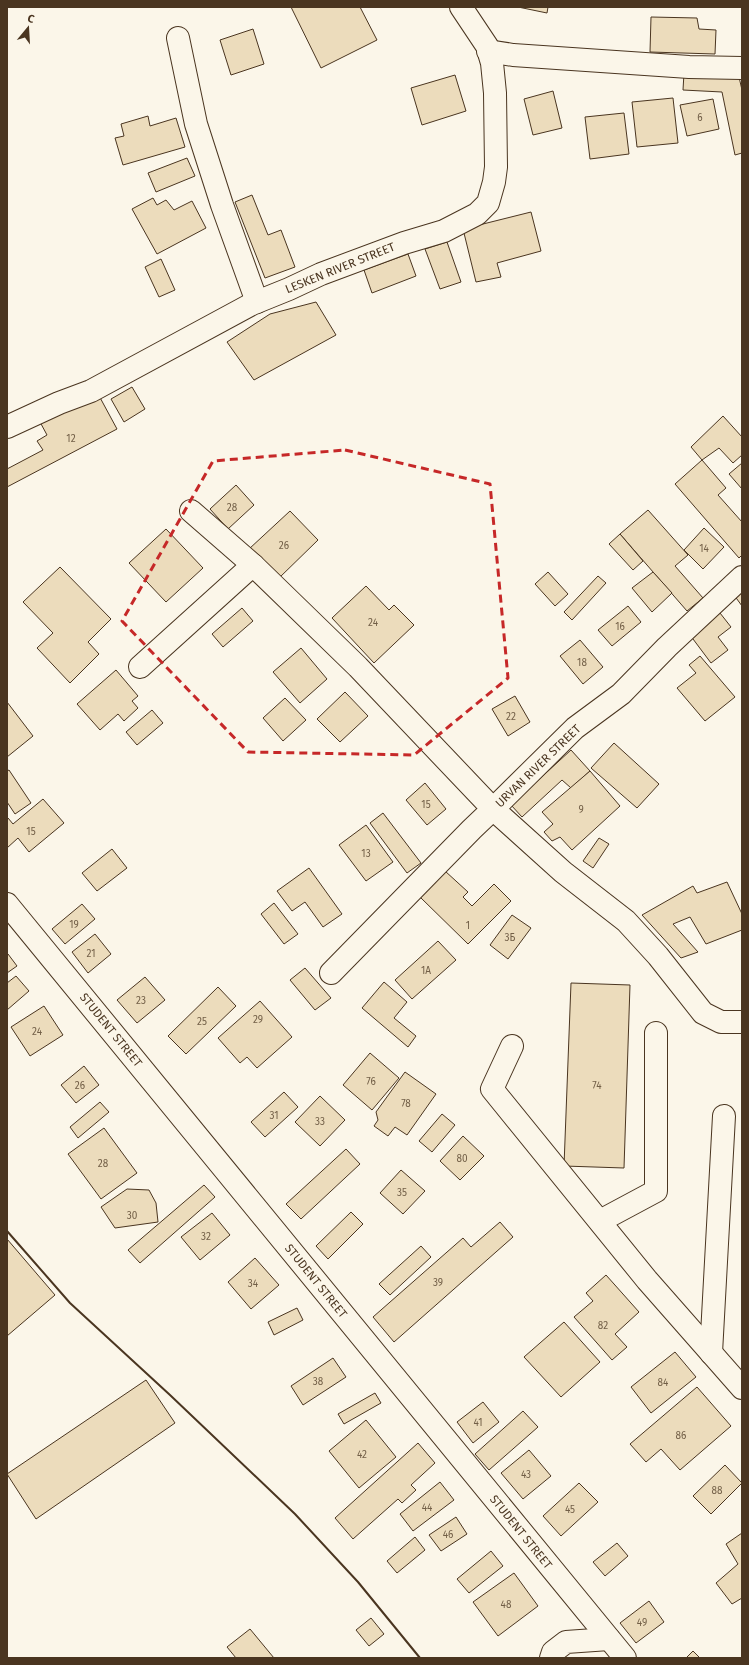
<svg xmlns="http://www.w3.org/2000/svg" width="749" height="1665" font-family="'Fira Sans',sans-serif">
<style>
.building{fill:#ecdcbc;stroke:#4a3520}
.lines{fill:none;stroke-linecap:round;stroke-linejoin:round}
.minor-casing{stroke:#4a3520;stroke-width:24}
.minor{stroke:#fbf6e9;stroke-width:22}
.wall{stroke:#4a3520;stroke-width:2}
.marked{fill:none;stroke:#c62828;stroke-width:3;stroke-dasharray:8 5;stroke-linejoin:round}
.labels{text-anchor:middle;stroke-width:3;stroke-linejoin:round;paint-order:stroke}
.number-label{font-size:10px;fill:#725f47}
.street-label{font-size:12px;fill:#4a3520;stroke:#fbf6e9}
</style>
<rect width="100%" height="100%" fill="#fbf6e9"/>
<!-- building -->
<g class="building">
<polygon points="291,7 360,7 377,40 321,68"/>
<polygon points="518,7 548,7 547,13"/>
<polygon points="651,17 697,18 699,29 716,30 715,54 650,52"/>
<polygon points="253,29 264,64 231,75 220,40"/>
<polygon points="684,73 739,77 742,90 742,153 735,155 722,92 683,90"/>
<polygon points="455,75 466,111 422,125 411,88"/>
<polygon points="553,91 562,128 533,135 524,99"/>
<polygon points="673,98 678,143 637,147 632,102"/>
<polygon points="713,99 719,129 687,136 680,105"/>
<polygon points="624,113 629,154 590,159 585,117"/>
<polygon points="148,116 150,126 176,118 185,147 123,165 115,138 124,136 121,124"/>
<polygon points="187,158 195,176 156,192 148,173"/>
<polygon points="252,195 268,235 281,230 295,267 265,278 235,202"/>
<polygon points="153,198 157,205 166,200 174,210 192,201 206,228 157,254 132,209"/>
<polygon points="531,212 541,251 497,263 501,277 476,282 463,229"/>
<polygon points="447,242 461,282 440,289 425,249"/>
<polygon points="408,254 416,276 372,293 364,270"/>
<polygon points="161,259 175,290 159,297 145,267"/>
<polygon points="316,302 336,335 254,380 227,342 270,314"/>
<polygon points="132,387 145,409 124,422 111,399"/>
<polygon points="97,392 117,429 7,487 7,469 43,450 37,441 47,435 40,422"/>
<polygon points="723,416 742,437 742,455 733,463 719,448 702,460 691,447"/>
<polygon points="702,460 726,488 718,495 742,522 742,555 739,558 675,484"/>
<polygon points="742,463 742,489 729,474"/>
<polygon points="236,485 254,505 228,529 210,509"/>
<polygon points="648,510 688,555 675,566 703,598 687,611 620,534"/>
<polygon points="290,511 318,540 278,579 249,549"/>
<polygon points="704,528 724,547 703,569 684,550"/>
<polygon points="166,529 203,568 166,602 129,563"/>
<polygon points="620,534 643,561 633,570 609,544"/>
<polygon points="60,567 111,619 88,642 99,654 70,683 37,648 53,633 23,602"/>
<polygon points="548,572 568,594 555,606 535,584"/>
<polygon points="653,572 672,593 652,612 632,588"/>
<polygon points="598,576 606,583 572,620 564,612"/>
<polygon points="366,586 389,610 394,605 414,625 374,663 332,618"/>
<polygon points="742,590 742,606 734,595"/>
<polygon points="628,606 641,622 612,646 598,630"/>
<polygon points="242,608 253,621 223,647 212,634"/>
<polygon points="720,613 731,627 718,637 728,650 711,663 690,635"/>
<polygon points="580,640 603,667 583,684 560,656"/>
<polygon points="301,648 327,679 300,703 273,672"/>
<polygon points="700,656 735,697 705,721 677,688 696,673 689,665"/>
<polygon points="116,670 138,696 132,701 138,708 124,721 118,714 100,730 77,704"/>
<polygon points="345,692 368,716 340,742 317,719"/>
<polygon points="515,696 530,722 508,736 492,709"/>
<polygon points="285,698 306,720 283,741 263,718"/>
<polygon points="7,702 33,736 7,757"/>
<polygon points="152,710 163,723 137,745 126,732"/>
<polygon points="614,743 659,784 637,808 591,768"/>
<polygon points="571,750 590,771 571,788 562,780 522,817 511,805"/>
<polygon points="9,770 31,803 15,814 7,802 7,771"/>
<polygon points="590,771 620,806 572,850 560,837 552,841 544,832 553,824 542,812"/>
<polygon points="425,783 446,809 427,825 406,800"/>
<polygon points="43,799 64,823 29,852 18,838 7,848 7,819 8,818 13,824"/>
<polygon points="383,813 421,863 407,873 370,823"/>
<polygon points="366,825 393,862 366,881 339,845"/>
<polygon points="599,838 609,844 593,868 583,861"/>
<polygon points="112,849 127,868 97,891 82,873"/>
<polygon points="309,868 342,914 323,927 305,902 292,911 277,891"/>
<polygon points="445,871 468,892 463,897 472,906 494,884 511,901 468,944 420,897"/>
<polygon points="727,882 742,914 742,930 706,944 690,917 673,924 698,952 681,958 642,915 693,886 697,893"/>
<polygon points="274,903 298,934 284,944 261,914"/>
<polygon points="82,904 95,919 65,944 52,929"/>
<polygon points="512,915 531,928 508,959 490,945"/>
<polygon points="95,934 111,954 88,973 72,952"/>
<polygon points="438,941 456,960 412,999 395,980"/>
<polygon points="8,954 17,966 7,973 7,955"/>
<polygon points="305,968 331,998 315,1010 290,980"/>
<polygon points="16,976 29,991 7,1010 7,983"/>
<polygon points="145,977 165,1000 137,1023 117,1000"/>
<polygon points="384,982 407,1002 394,1018 416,1036 408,1047 362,1008"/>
<polygon points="571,983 630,985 624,1168 564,1166"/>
<polygon points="218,987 236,1006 186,1054 168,1036"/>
<polygon points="260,1001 292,1037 257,1068 247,1057 240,1063 218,1038"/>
<polygon points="44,1006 63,1035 30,1056 11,1027"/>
<polygon points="370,1053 399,1078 372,1110 343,1085"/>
<polygon points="84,1066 99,1085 76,1103 61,1085"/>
<polygon points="405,1072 436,1094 407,1135 395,1127 388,1136 374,1126 378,1120 376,1112"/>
<polygon points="284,1092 298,1107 265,1137 251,1122"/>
<polygon points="320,1096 345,1120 320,1146 295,1122"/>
<polygon points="100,1102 109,1112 78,1138 70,1127"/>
<polygon points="442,1114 455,1125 432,1152 419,1141"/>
<polygon points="104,1128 137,1173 101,1199 68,1154"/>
<polygon points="463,1136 484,1156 460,1180 440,1161"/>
<polygon points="346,1149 360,1164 301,1219 286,1204"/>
<polygon points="401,1170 425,1191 403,1214 380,1193"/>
<polygon points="204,1185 215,1197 140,1263 128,1250"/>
<polygon points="127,1189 149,1190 156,1203 158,1222 115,1228 101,1207"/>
<polygon points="351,1212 363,1224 328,1259 316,1246"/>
<polygon points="212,1213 230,1235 200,1260 181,1237"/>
<polygon points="500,1222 513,1237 394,1342 373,1317 463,1238 471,1247"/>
<polygon points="7,1239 55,1295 7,1336"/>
<polygon points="421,1246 431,1257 390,1295 379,1284"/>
<polygon points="255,1258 279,1285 251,1309 228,1282"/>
<polygon points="606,1275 639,1312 615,1334 627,1347 612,1360 574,1317 593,1301 586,1293"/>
<polygon points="297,1308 303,1320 274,1335 268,1322"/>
<polygon points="564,1322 600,1362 561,1397 524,1357"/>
<polygon points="675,1352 696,1377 651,1413 631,1387"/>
<polygon points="333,1358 346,1377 303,1405 291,1386"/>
<polygon points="146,1380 175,1423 36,1519 7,1474"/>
<polygon points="697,1387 731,1426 680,1470 661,1449 646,1462 630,1444"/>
<polygon points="375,1393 381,1403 344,1424 338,1414"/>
<polygon points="483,1402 499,1422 473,1443 457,1422"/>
<polygon points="523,1411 538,1427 489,1470 475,1454"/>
<polygon points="366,1420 396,1457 359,1488 329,1451"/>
<polygon points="418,1443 435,1463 411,1485 416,1490 402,1503 398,1499 353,1539 335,1518"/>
<polygon points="529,1450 551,1476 523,1499 501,1473"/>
<polygon points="725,1465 742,1483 711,1514 693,1496"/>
<polygon points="440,1482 454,1500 413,1531 400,1514"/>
<polygon points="579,1483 598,1502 561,1536 543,1516"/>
<polygon points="456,1517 467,1534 441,1551 429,1535"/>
<polygon points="742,1533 742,1598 732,1604 716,1583 738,1564 726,1544"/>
<polygon points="415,1537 425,1550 397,1573 387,1561"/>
<polygon points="617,1543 628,1556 605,1576 593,1562"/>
<polygon points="491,1551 503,1566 469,1593 457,1579"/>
<polygon points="514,1573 538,1606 498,1636 473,1602"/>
<polygon points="649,1601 664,1622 636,1643 620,1623"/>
<polygon points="371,1618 384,1634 369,1646 356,1630"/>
<polygon points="250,1629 274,1658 236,1658 227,1647"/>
<polygon points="693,1651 700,1658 686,1658"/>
</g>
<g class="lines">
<!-- minor casing -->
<g class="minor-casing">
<g id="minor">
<polyline points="178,38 196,124 222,205 257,302"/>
<polyline points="488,51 513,55 689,67 742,68"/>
<polyline points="7,427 59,403 91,391 252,304 289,289 321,274 404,243 444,231 477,214 488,203 494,182 496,167 495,93 492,63 487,46 461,7"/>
<polyline points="191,511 253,565"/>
<polyline points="742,577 667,647 621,694 575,728 493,809 563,872 626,921 658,956 703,1013 721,1022 742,1022"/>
<polyline points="140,667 253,565 358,667 493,809 472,829 331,973"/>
<polyline points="7,904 625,1658"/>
<polyline points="512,1046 492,1089 647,1280 742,1388"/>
<polyline points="600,1221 656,1191 656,1033"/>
<polyline points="711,1353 724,1116"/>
<polyline points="551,1658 553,1652 566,1642 609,1639"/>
</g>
</g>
<!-- minor -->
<use href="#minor" class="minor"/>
<!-- wall -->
<polyline class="wall" points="7,1231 70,1303 170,1395 295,1514 358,1582 420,1658"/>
</g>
<!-- marked area -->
<path class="marked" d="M345 450 490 484 508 678 414 755 248 752 122 621 213 461Z"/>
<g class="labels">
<!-- number labels -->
<g class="number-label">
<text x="700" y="121">6</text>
<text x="71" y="442">12</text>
<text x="232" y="511">28</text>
<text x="284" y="549">26</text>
<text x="704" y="552">14</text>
<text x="373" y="626">24</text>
<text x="620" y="630">16</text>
<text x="582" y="666">18</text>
<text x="511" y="720">22</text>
<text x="426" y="808">15</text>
<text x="581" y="813">9</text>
<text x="31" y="835">15</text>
<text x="366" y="857">13</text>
<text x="74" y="928">19</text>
<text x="468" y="929">1</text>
<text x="510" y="941">3Б</text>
<text x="91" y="957">21</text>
<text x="426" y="974">1А</text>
<text x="141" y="1004">23</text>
<text x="258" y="1023">29</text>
<text x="202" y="1025">25</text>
<text x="37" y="1035">24</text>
<text x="371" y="1085">76</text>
<text x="80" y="1089">26</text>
<text x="597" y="1089">74</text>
<text x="406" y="1107">78</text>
<text x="274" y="1119">31</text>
<text x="320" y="1125">33</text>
<text x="462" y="1162">80</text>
<text x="103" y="1167">28</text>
<text x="402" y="1196">35</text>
<text x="132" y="1219">30</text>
<text x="206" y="1240">32</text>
<text x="438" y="1286">39</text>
<text x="253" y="1287">34</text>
<text x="603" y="1329">82</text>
<text x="318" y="1385">38</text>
<text x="663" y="1386">84</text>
<text x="478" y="1426">41</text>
<text x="681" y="1439">86</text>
<text x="362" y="1458">42</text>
<text x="526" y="1478">43</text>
<text x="717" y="1494">88</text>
<text x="427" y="1511">44</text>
<text x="570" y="1513">45</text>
<text x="448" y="1538">46</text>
<text x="506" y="1608">48</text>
<text x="642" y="1626">49</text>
</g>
<!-- street labels -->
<g class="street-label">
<text transform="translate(340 268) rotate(-22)" y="4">LESKEN RIVER STREET</text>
<text transform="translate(538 766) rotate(-44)" y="4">URVAN RIVER STREET</text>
<text transform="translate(111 1030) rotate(51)" y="4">STUDENT STREET</text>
<text transform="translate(316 1281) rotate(51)" y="4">STUDENT STREET</text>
<text transform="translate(521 1532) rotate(51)" y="4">STUDENT STREET</text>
</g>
</g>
<!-- border -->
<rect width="749" height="1665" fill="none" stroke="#4a3520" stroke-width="16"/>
<!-- north arrow -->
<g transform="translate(28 28) rotate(18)" stroke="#fbf6e9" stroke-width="3" paint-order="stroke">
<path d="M0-3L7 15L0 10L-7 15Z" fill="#4a3520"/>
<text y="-6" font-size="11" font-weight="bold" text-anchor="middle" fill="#4a3520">С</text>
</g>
</svg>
